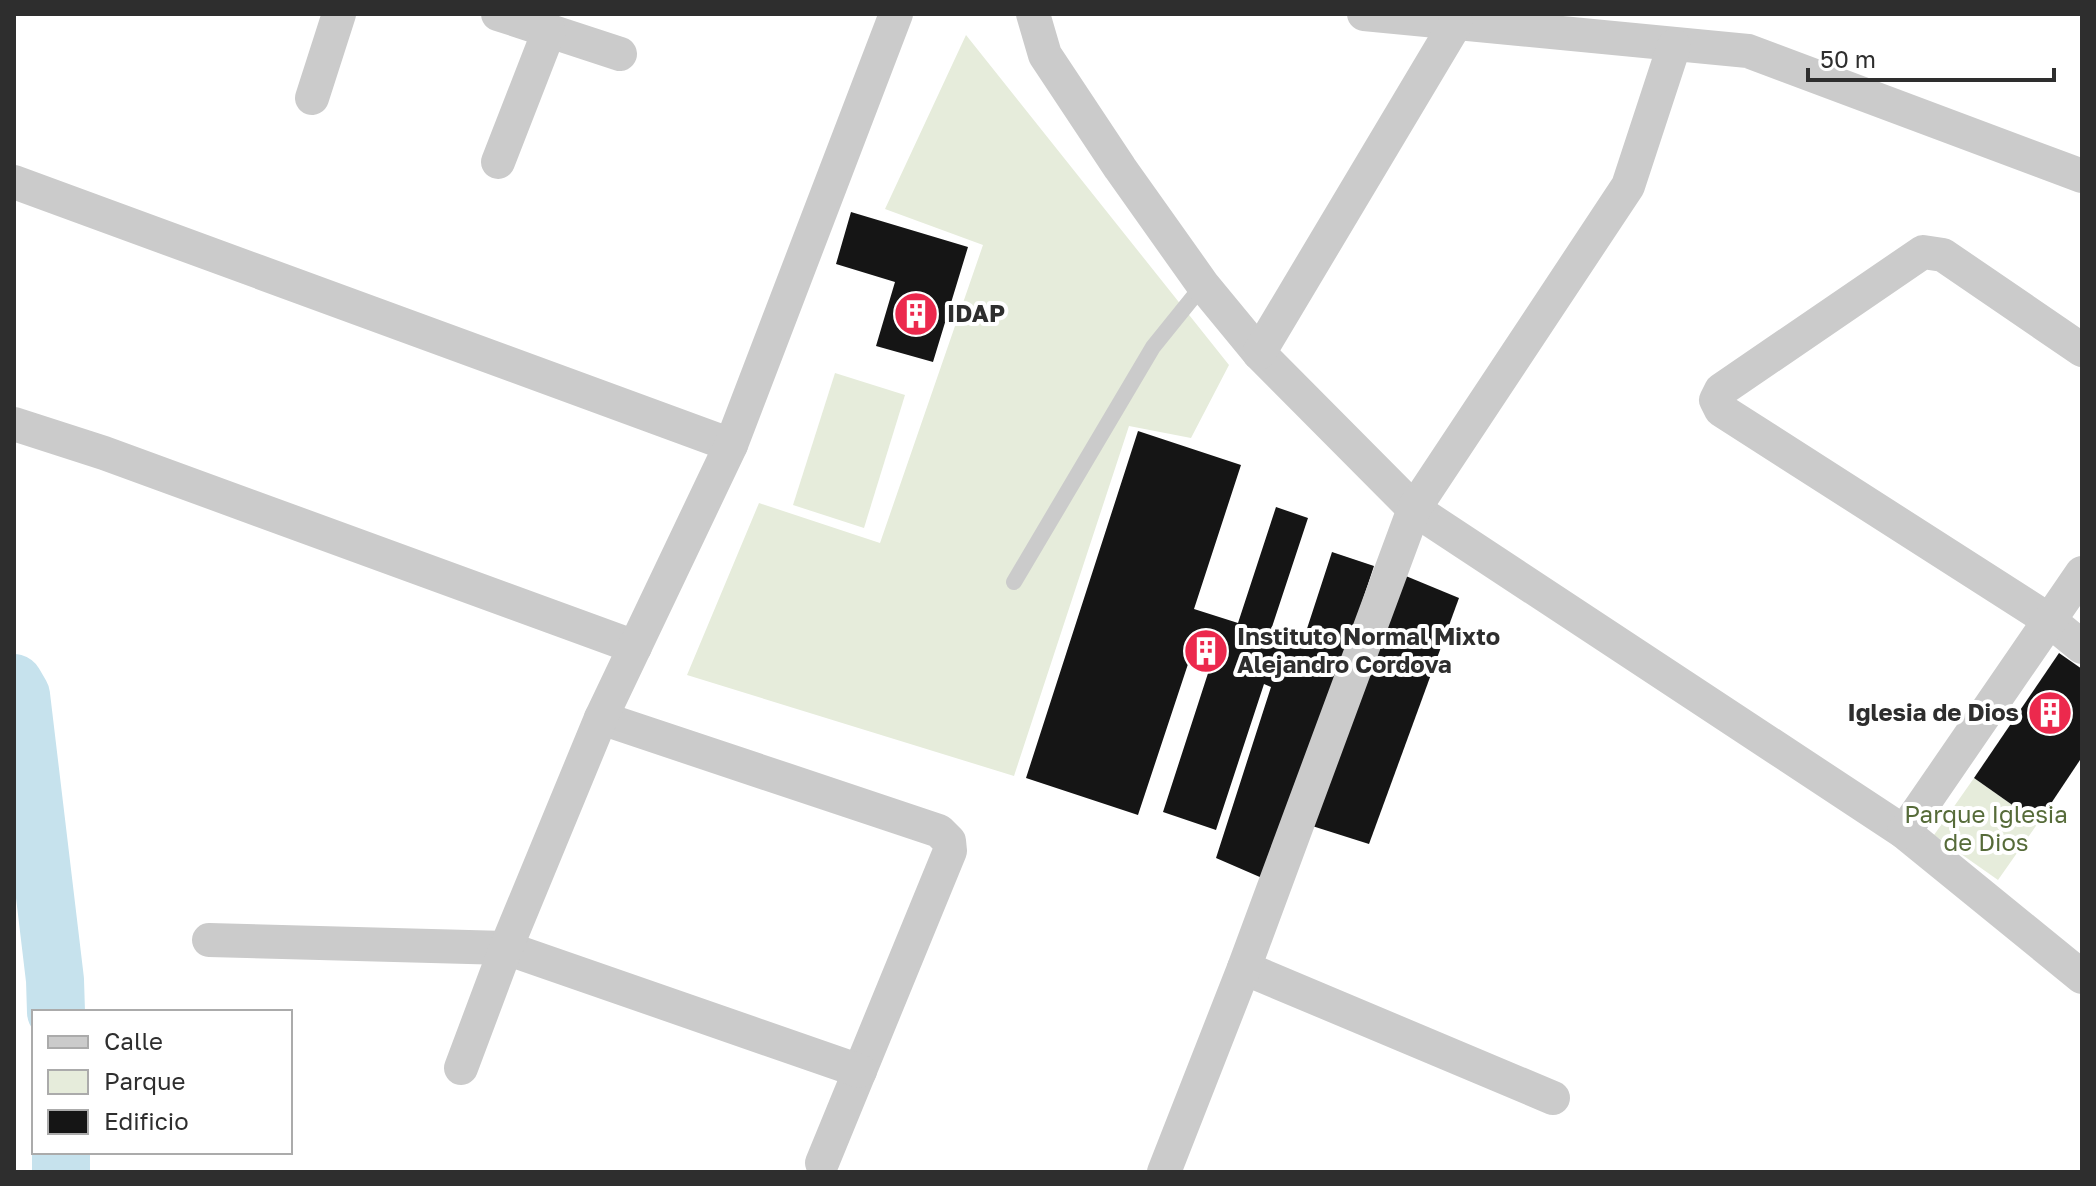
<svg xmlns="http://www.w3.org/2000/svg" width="2096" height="1186" font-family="'Golos Text',sans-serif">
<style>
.green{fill:#e6ecdb}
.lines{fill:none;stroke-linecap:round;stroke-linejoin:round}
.river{stroke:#c6e2ed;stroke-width:58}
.building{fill:#151515}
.lane{stroke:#cbcbcb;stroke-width:16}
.street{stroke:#cbcbcb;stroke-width:34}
.labels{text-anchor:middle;stroke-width:8;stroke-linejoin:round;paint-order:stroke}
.poi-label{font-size:24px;font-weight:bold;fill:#2e2e2e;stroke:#fff;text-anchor:start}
.park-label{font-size:24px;fill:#566b39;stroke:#fff}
</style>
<rect width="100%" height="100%" fill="#fff"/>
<!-- green -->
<g class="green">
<polygon points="966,35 1229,365 1191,438 1129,426 1014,776 687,675 759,503 880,543 983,245 885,209"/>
<polygon points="835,373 905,395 864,528 793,505"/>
<polygon points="1974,778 2038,823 1998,880 1934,835"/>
</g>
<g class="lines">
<!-- river -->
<g class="river">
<polyline points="14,683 21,695 55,980 56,1012"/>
<polyline points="61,1152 61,1172"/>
</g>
</g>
<!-- building -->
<g class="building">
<polygon points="851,212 968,247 933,362 876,346 895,282 836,264"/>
<polygon points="1138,431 1241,465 1194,609 1238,623 1276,507 1308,518 1270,633 1302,644 1332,552 1374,566 1269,881 1216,858 1271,687 1264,684 1216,830 1163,812 1211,664 1190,658 1138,815 1026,778"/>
<polygon points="1401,574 1459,598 1369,844 1309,825"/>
<polygon points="2059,653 2082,669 2082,757 2038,823 1974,778"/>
</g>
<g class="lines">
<!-- lane -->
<polyline class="lane" points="1014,582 1153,347 1203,285"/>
<!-- street -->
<g class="street">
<polyline points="498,14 620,54"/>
<polyline points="1033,14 1045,55 1120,168 1203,285 1259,353 1414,509 1904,832 2082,977"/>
<polyline points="1364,14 1748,51 2082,176"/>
<polyline points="312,98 339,14"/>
<polyline points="498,162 549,31"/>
<polyline points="14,182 731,445"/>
<polyline points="2082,350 1943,255 1923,252 1721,390 1716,400 1721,410 2049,620 2082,647"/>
<polyline points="1259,353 1456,23"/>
<polyline points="14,424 104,453 635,647"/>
<polyline points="601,718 939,831 949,841 950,851 822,1163"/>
<polyline points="1904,832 2082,573"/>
<polyline points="209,940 506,948 860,1071"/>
<polyline points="1244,968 1553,1098"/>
<polyline points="461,1068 506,948 601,718 731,445 896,14"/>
<polyline points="1164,1172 1244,968 1414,509 1628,186 1674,46"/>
</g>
</g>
<!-- icons -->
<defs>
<g id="building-disc" transform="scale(2.3)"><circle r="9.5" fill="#ec294d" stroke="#fff"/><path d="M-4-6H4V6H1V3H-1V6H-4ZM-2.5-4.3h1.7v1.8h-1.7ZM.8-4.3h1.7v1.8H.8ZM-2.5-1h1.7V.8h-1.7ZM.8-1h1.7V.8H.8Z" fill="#fff"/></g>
</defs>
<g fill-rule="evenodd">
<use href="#building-disc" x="916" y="314"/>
<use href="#building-disc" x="1206" y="651"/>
<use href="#building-disc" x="2050" y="713"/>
</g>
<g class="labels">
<!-- poi labels -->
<g class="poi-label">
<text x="947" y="322">IDAP</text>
<text x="1237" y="645">Instituto Normal Mixto<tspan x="1237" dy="28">Alejandro Cordova</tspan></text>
<text x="2019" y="721" text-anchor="end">Iglesia de Dios</text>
</g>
<!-- park labels -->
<g class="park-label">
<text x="1986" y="823">Parque Iglesia<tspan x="1986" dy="28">de Dios</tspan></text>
</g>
</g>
<!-- border -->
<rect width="2096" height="1186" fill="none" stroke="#2e2e2e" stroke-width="32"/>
<!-- legend -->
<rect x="32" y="1010" width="260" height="144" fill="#ffffff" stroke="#ababab" stroke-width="2"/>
<rect x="48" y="1036" width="40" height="12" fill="#cbcbcb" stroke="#ababab" stroke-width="2"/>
<text x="104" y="1050" font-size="24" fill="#2e2e2e">Calle</text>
<rect x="48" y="1070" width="40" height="24" fill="#e6ecdb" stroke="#ababab" stroke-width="2"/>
<text x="104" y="1090" font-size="24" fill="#2e2e2e">Parque</text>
<rect x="48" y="1110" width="40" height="24" fill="#151515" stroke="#ababab" stroke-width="2"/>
<text x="104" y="1130" font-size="24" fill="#2e2e2e">Edificio</text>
<!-- scale -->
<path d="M1808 68v12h246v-12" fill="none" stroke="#2e2e2e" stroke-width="4"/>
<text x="1820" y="68" font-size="24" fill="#2e2e2e" stroke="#ffffff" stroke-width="6" paint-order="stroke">50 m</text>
</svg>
